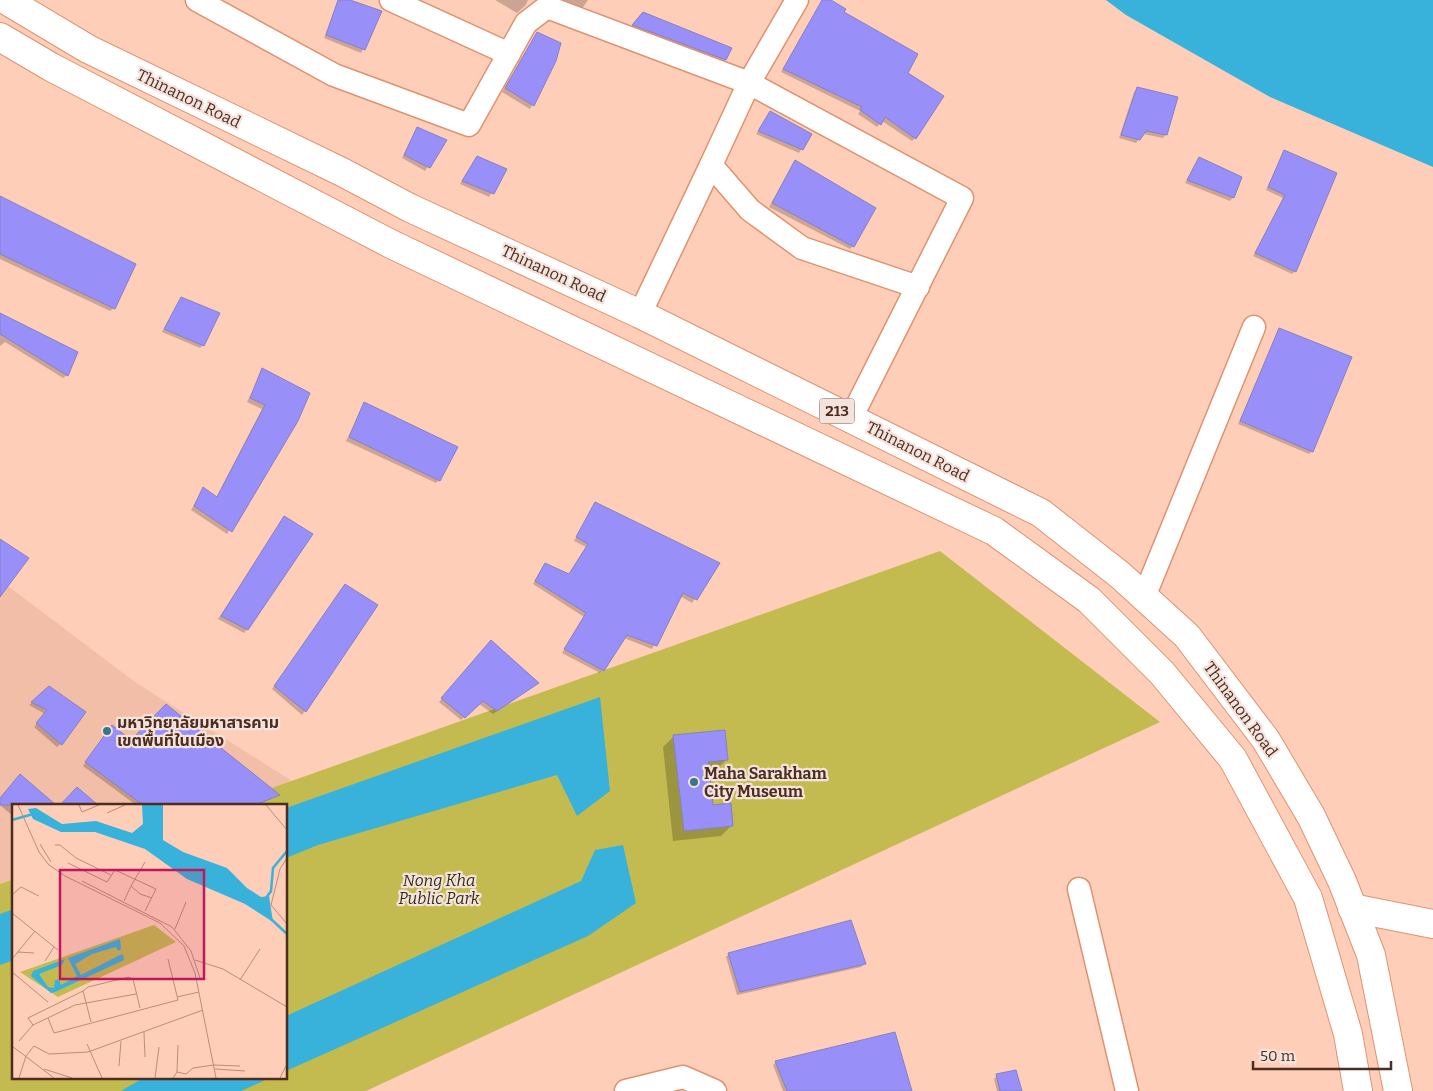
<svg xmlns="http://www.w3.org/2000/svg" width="1433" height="1091" font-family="Bitter,'Noto Sans Thai',serif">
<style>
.built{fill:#f3bea7}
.green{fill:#c3bb4f}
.water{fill:#38b2db}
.shadow{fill:#0003}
.building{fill:#9890f8;stroke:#8480c7}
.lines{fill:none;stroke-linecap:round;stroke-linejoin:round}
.minor-casing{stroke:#df926f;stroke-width:25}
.tertiary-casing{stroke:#df926f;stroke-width:30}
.primary-casing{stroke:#df926f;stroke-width:30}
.minor{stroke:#fff;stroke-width:22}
.tertiary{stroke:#fff;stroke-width:28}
.primary{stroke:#fff;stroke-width:28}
.poi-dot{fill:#39758c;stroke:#f4e3dc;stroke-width:2}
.labels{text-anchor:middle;stroke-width:4.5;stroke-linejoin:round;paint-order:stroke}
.shield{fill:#f4e3dc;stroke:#7f6458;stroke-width:1}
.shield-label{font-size:15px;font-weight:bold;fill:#4d2d1f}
.street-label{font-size:16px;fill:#4d2d1f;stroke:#f4e3dc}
.poi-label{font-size:16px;font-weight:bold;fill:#4d2d1f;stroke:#f4e3dc;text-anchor:start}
.park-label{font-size:16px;font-style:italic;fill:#31301a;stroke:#f4e3dc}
.inset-river{fill:none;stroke:#38b2db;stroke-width:2.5}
.inset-road{fill:none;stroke:#b88e7b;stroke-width:1}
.view{fill:#c2185b;fill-opacity:0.15;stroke:#c2185b;stroke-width:2.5}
.inset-edge{fill:none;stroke:#4d2d1f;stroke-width:2.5}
</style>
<rect width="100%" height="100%" fill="#ffceb8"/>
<!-- built -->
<polygon class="built" points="0,580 135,682 292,781 224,805 14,805 14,879 0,884"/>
<!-- green -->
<polygon class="green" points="940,551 1160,722 366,1091 0,1091 0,884 14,879 14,1077 286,1077 286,805 224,805"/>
<!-- water -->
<g class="water">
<polygon points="1106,0 1433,0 1433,167 1270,97 1126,15"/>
<polygon points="600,697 610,791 577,816 557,775 318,845 286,858 286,808"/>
<polygon points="623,845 636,903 588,936 286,1071 286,1016 581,881 595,850"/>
<polygon points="14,909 14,960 0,965 0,914"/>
<polygon points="145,1077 272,1077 241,1091 121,1091"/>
</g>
<!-- shadow -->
<g class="shadow">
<polygon points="338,0 347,0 381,12 361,53 324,38"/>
<polygon points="495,0 528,0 526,5 517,13"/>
<polygon points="555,0 588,0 581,10"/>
<polygon points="828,0 906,74 915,138 912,141 882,121 877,127 858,114 860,111 781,72 822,1"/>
<polygon points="639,17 725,60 722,63 630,28"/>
<polygon points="537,33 555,60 530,109 502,92"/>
<polygon points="1137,89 1166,134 1163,138 1143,134 1136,143 1119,138 1134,92"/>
<polygon points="770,113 811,134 799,153 756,134"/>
<polygon points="417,128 445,140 425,171 402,158"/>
<polygon points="1284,152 1295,271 1292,274 1253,256 1283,198 1266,190"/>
<polygon points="477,157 505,170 489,197 460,184"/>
<polygon points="1200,158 1233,197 1230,201 1185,183"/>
<polygon points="795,161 853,246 850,249 769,207"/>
<polygon points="0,200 114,308 110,311 0,259"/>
<polygon points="181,299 203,345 200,348 162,332"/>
<polygon points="0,314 77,353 67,375 63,378 5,342 0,346"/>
<polygon points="1279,329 1312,451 1309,454 1238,424"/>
<polygon points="263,370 309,393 227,534 191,510 203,489 216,498 262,409 247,402"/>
<polygon points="364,404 439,480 436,483 346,441"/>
<polygon points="595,504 718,563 692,603 680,596 652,649 624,638 600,673 562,653 584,617 533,584 542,568 568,575 586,547 574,541"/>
<polygon points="284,517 247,629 244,633 218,619"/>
<polygon points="342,589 377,606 302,715 272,689"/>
<polygon points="488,645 534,686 493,714 479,704 461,720 439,702"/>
<polygon points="49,687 61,744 57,747 34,727 45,714 29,705"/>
<polygon points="109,730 131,742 278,795 257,805 136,805 83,766"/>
<polygon points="674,736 727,759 716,770 708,771 711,806 732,825 721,836 673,841 663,747"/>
<polygon points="0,800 14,805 14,817 0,805"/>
<polygon points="729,954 864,964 861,967 737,995 726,957"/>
<polygon points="776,1062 912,1091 783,1091 773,1065"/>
<polygon points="997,1076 1021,1091 997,1091 994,1079"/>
</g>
<!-- building -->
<g class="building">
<polygon points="338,0 350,0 382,11 365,50 326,35"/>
<polygon points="822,0 831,0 846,9 844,12 918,54 908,73 944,96 916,139 885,117 881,125 860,110 862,107 783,69"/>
<polygon points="643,12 732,48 726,60 632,25"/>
<polygon points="537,32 561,43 556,61 534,106 505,88"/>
<polygon points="1137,87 1178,97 1167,135 1146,131 1140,140 1121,135"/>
<polygon points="770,111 812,134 803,150 758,131"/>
<polygon points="417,127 447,140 430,168 404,155"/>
<polygon points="1284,150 1337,173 1296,272 1255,253 1285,195 1268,187"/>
<polygon points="477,156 507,169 494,194 462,181"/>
<polygon points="1199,157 1242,177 1234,198 1187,180"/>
<polygon points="795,160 876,208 854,247 772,203"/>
<polygon points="0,196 136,264 115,309 0,254"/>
<polygon points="181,297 220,313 204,346 164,329"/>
<polygon points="0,313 78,352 68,376 0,334"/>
<polygon points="1279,328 1352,357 1313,452 1240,421"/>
<polygon points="262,368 310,393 298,421 232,532 194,506 203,487 217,497 265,405 250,398"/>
<polygon points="364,402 458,447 440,481 349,437"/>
<polygon points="595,502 720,563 697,600 683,593 657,646 627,635 604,671 564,649 586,613 535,581 545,563 569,574 588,544 576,537"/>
<polygon points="284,516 313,534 248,630 221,616"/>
<polygon points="0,539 29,558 0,597"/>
<polygon points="345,584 378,605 306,712 274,686"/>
<polygon points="491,640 539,683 497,711 483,701 465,718 441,698"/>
<polygon points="49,686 86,712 62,745 36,723 47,710 31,702"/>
<polygon points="166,704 280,795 255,805 143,805 85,762 112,725 131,740"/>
<polygon points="725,730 728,760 708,762 713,805 731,803 733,826 684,831 673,735"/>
<polygon points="20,774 56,805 0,805 0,798"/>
<polygon points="77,787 98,805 60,805"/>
<polygon points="851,920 866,964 740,992 728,953"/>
<polygon points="895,1032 912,1091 787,1091 775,1061"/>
<polygon points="1016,1070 1022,1091 1000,1091 996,1074"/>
</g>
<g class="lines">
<!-- minor casing -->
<g class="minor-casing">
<g id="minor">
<polyline points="197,0 334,75 469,125 526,23 547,7 749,83 962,198 851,418"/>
<polyline points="391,0 509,54"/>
<polyline points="797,0 749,83 711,165 750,210 802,248 918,287"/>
<polyline points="640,314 711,165"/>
<polyline points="1144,597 1254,327"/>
<polyline points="1079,889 1127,1091"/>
<polyline points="626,1091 683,1077 715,1091"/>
</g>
</g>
<!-- tertiary casing -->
<g class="tertiary-casing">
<polyline id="tertiary" points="1352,908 1433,924"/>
</g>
<!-- primary casing -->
<g class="primary-casing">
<g id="primary">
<polyline points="6,0 88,49 342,172 410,208 640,314 1041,513 1120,575 1187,636 1266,740 1311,816 1342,881 1371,955 1398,1091"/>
<polyline points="0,37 51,67 391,244 994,531 1089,600 1162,673 1233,759 1308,898 1348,1034 1358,1091"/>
</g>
</g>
<!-- minor -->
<use href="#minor" class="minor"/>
<!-- tertiary -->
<use href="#tertiary" class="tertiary"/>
<!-- primary -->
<use href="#primary" class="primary"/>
</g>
<!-- markers -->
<g class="poi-dot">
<circle cx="107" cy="731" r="5"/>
<circle cx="694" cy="782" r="5"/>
</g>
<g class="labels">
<!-- shield labels -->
<rect class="shield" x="819.5" y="398.5" width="35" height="25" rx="4"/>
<g class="shield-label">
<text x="837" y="416">213</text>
</g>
<!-- street labels -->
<g class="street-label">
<text transform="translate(189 98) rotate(26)" y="6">Thinanon Road</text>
<text transform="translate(554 273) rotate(25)" y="6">Thinanon Road</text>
<text transform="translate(918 451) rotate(27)" y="6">Thinanon Road</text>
<text transform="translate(1241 709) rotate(54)" y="6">Thinanon Road</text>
</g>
<!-- poi labels -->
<g class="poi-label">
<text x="117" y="728">มหาวิทยาลัยมหาสารคาม<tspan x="117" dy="18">เขตพื้นที่ในเมือง</tspan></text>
<text x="704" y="779">Maha Sarakham<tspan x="704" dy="18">City Museum</tspan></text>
</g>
<!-- park labels -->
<g class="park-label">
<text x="439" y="886">Nong Kha<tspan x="439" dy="18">Public Park</tspan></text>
</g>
</g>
<!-- overview -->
<g transform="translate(12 804)">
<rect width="275" height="275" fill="#ffceb8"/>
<path d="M142 121 164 138 46 193 8 168Z" fill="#c3bb4f"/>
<path d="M130 1H151V36L171 48 215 64 235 84 249 93 257 92 261 118 233 100 175 75 133 45 83 28H49L21 15 16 5 24 4 50 20 84 17 120 29 131 20ZM108 135 109 145 106 147 104 143 80 150 63 160 69 171 108 151 111 150 112 156 43 188 39 189 19 172 21 167 53 155 50 161 27 170 36 183 42 184 43 176H47L49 181 65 172 56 154Z" fill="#38b2db"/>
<path class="inset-river" d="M0 16 21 10M254 94 259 87 261 64 275 47M259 115 275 130"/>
<path class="inset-road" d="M6 1 27 48 37 61 53 72 148 119 172 142 183 169 204 274M67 1 70 8 87 1M254 1 275 26M95 9 113 1M28 40 39 58M43 41H48L64 54 99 71M275 54 268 65 259 101 275 120M133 58 119 82 128 90 140 94M56 59 95 78 103 66 144 85 133 107M70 77 160 123 179 147 188 174M1 90 9 83 27 92M112 97 119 82M0 109 46 146M163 125 174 98M6 148 22 149M0 155 23 127M183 156 211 165 275 203M33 157 42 143M0 168 36 198M228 176 248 145M165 193 187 188M36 214 42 229 166 196 156 155M79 218 71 187 76 183 117 173 121 175 128 204M21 221 16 214 71 187M132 228 133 253M7 237 21 221 63 201 124 190M75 240 90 274M0 242 42 274M107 262 109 237M32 265 60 274M203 265 233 267M165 268 174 270 181 264 202 261 228 262M7 274 14 252 22 242 37 250 76 248 191 206M143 274 147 243M161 274 165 268 166 241M268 274 275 260"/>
<path class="view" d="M48 66H192V175H48Z"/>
<rect width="275" height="275" class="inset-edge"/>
</g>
<!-- scale -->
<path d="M1253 1061v8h138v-8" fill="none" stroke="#4d2d1f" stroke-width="2.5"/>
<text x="1260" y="1061" font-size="15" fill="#4d2d1f" stroke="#f4e3dc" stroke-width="4" paint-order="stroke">50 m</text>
</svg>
